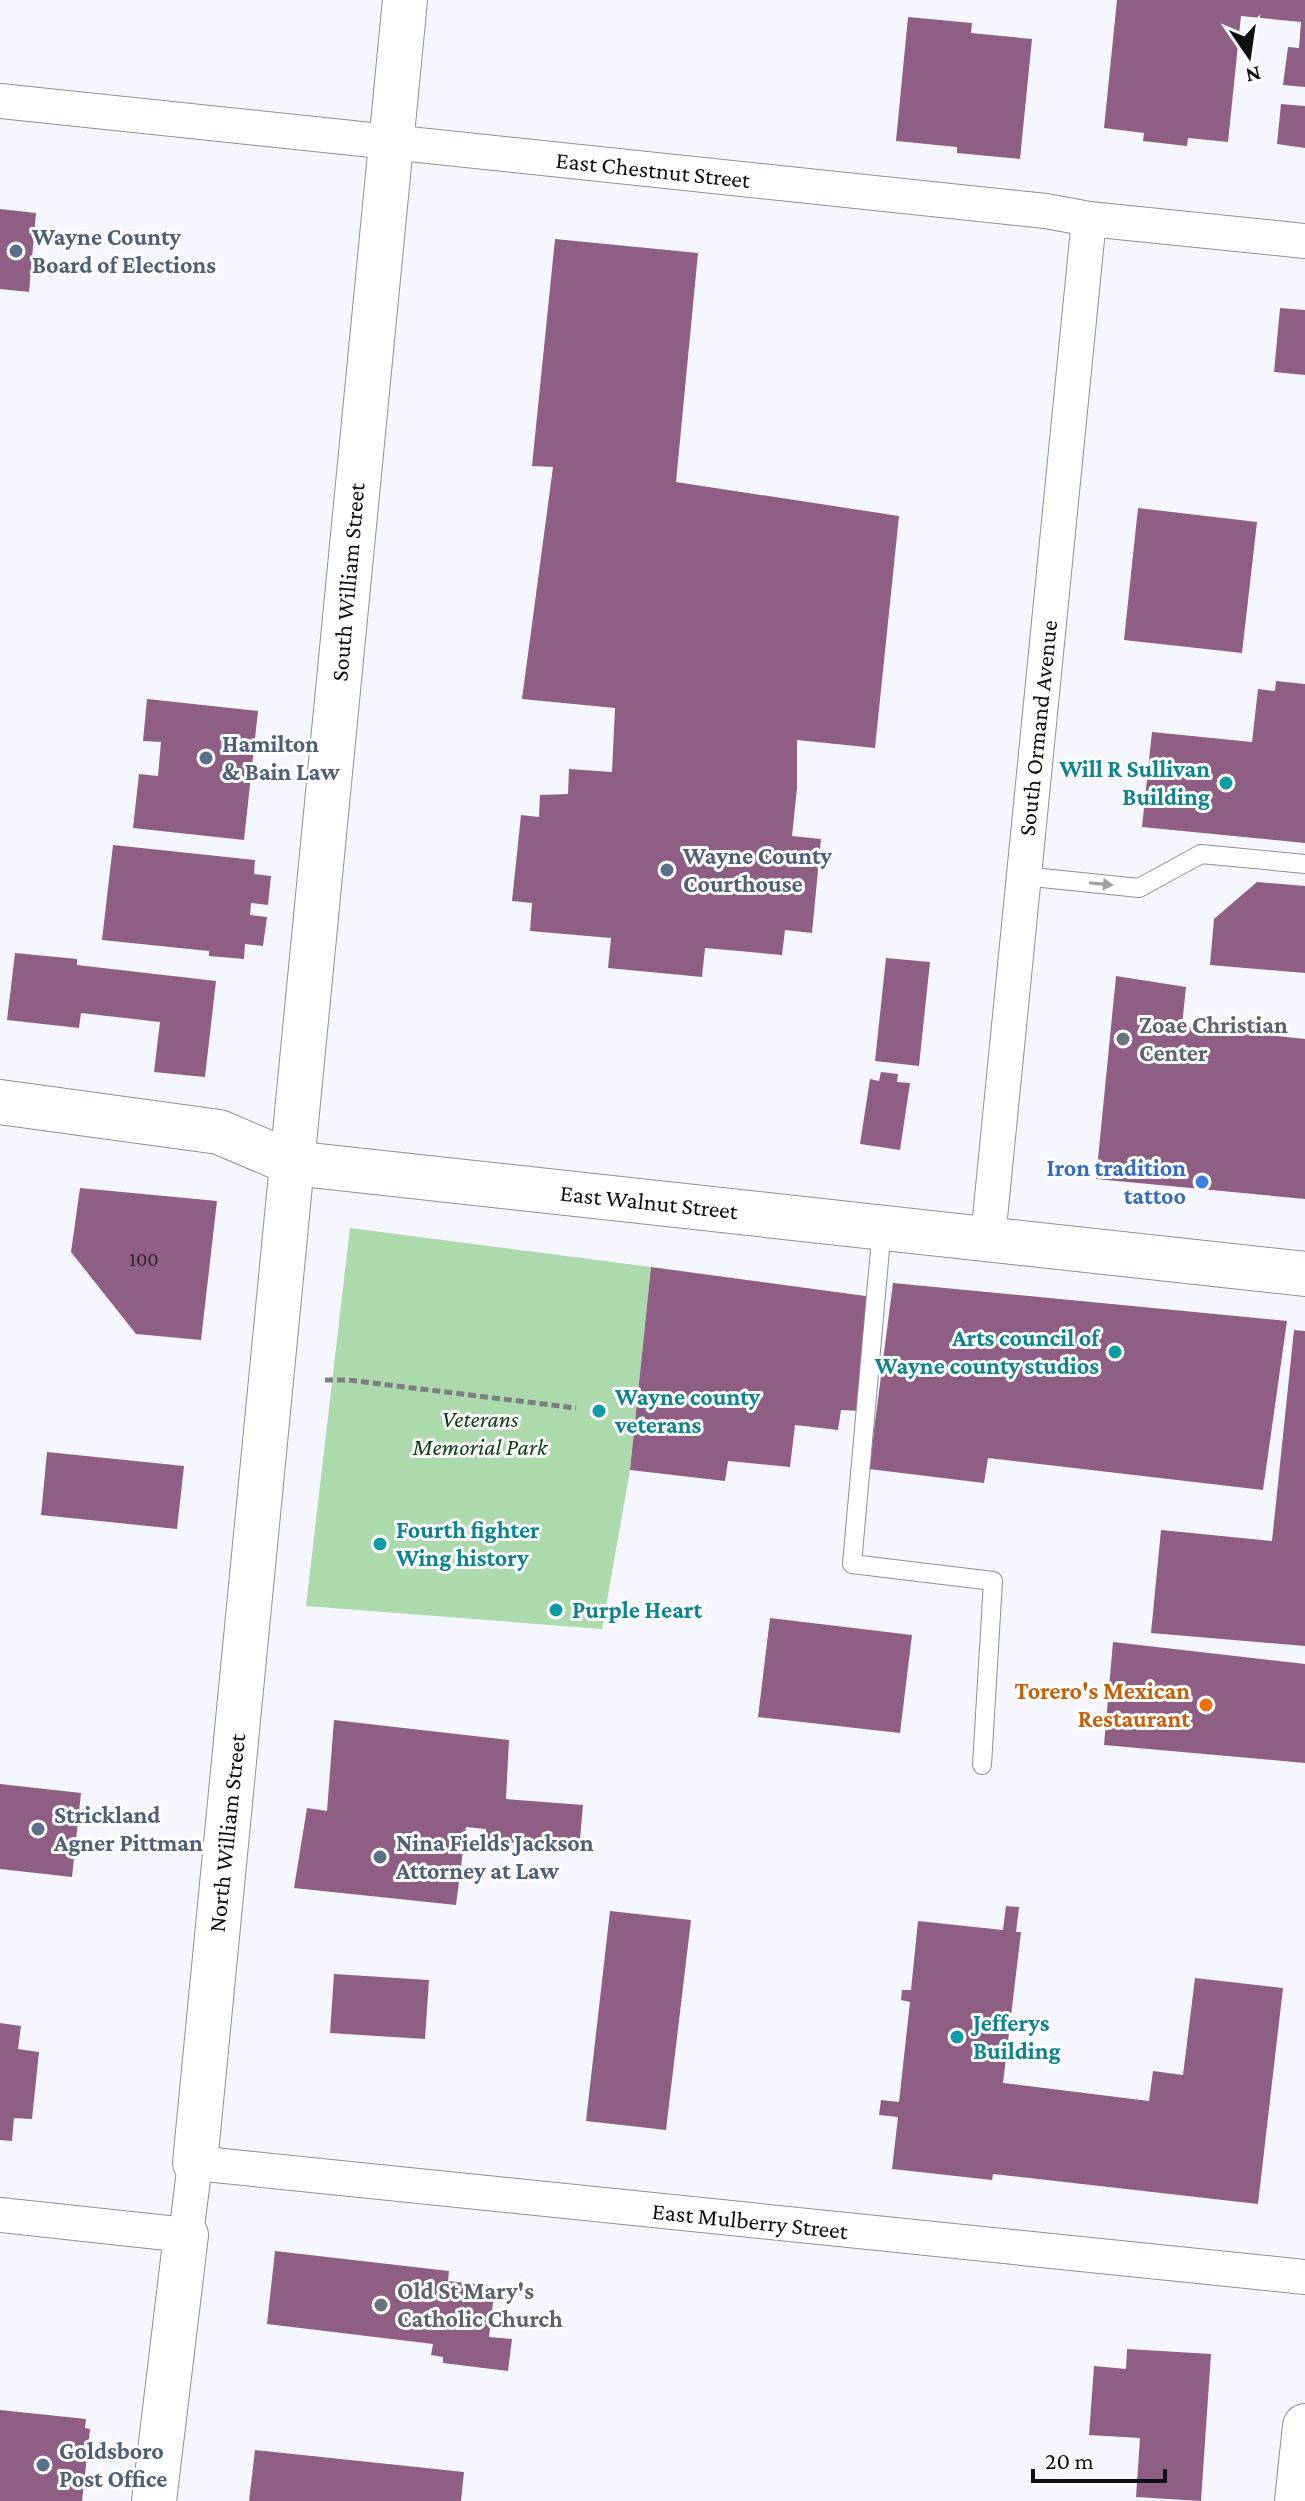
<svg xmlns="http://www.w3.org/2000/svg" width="1305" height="2501" font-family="'Crimson Pro',serif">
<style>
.green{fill:#addaad}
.building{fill:#8f5e85}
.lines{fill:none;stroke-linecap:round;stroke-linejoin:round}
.lane-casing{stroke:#8f8f96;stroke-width:20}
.street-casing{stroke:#8f8f96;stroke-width:36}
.secondary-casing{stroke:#8f8f96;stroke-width:46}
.path{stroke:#7d7d83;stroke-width:5;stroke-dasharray:8 4;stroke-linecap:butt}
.lane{stroke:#fff;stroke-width:18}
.street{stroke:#fff;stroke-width:34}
.secondary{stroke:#fff;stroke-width:44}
.oneway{fill:#9f9fa0}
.service-dot{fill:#5c6f8a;stroke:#fff;stroke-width:3}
.culture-dot{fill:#0f9aa8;stroke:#fff;stroke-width:3}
.worship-dot{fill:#6b7280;stroke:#fff;stroke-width:3}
.shop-dot{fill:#3f7fe0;stroke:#fff;stroke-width:3}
.food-dot{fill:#e8710a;stroke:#fff;stroke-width:3}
.labels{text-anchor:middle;stroke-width:6;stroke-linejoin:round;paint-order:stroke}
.number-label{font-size:20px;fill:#2f232f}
.street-label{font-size:24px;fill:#0f0f12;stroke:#fff}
.service-label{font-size:24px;font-weight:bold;fill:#4e5e75;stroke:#fff;text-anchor:start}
.culture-label{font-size:24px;font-weight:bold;fill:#0d838f;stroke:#fff;text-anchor:start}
.worship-label{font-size:24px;font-weight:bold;fill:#5b616d;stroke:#fff;text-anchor:start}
.shop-label{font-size:24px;font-weight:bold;fill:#366cbe;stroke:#fff;text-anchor:end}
.park-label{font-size:24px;font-style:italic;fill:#0b3e11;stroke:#fff}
.food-label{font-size:24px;font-weight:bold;fill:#c56008;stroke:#fff;text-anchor:end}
</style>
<rect width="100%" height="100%" fill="#f6f6fe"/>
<!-- green -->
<polygon class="green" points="350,1228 651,1267 630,1470 602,1629 306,1606"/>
<!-- building -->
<g class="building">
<polygon points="1117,0 1305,0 1305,87 1283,85 1288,47 1299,48 1301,22 1241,16 1228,142 1188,138 1187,146 1143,141 1144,133 1104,128"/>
<polygon points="908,17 972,23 971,33 1032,39 1020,159 957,153 957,147 896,141"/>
<polygon points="1281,104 1305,106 1305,148 1277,144"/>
<polygon points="0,209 36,213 29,292 0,289"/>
<polygon points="555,239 698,253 676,482 899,516 875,748 797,740 797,788 792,836 821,839 812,933 785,930 782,955 705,948 702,977 608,968 611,938 530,931 532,903 512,901 521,815 539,817 540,795 568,794 569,769 612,772 615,708 522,699 553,467 532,466"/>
<polygon points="1280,308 1305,310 1305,375 1274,372"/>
<polygon points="1138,508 1257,522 1242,653 1124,640"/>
<polygon points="1276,681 1305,684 1305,843 1142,827 1152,732 1252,742 1258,689 1275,691"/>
<polygon points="147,699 258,711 244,840 133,828 139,774 158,776 161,742 143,741"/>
<polygon points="113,845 255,860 254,874 271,876 268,905 251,903 250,915 267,917 263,946 245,944 244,959 209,956 209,951 102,940"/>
<polygon points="1257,882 1305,886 1305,973 1210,965 1214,919"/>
<polygon points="15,953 77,959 77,965 216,981 205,1077 154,1072 160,1022 81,1013 79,1028 7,1020"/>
<polygon points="886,958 930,962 919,1066 875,1061"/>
<polygon points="1116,976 1186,987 1182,1026 1305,1039 1305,1199 1096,1179"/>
<polygon points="881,1072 898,1074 897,1082 910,1083 900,1150 860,1144 870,1079 879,1081"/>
<polygon points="80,1188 217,1201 201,1340 136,1334 71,1252"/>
<polygon points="651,1267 873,1297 861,1411 841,1410 838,1430 795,1425 790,1467 728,1461 725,1481 630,1470"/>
<polygon points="893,1283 1287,1321 1263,1490 988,1458 984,1483 869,1469"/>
<polygon points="1294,1330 1305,1331 1305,1646 1151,1633 1161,1530 1272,1541"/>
<polygon points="47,1452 184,1466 177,1529 41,1515"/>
<polygon points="770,1618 912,1635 900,1733 758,1717"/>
<polygon points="1113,1642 1305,1664 1305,1763 1104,1745"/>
<polygon points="334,1720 509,1740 506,1799 583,1805 579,1850 486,1840 486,1829 466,1827 456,1905 294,1888 307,1808 327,1811"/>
<polygon points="0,1784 81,1793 72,1877 0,1869"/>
<polygon points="1006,1906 1019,1907 1016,1932 1021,1932 1003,2083 1149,2101 1153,2071 1183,2075 1195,1978 1283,1988 1258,2204 993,2174 992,2180 892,2169 898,2117 879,2115 881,2100 899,2102 910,2002 901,2000 902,1990 911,1990 918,1921 1003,1930"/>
<polygon points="610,1911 691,1920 666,2130 586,2121"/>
<polygon points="334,1974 429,1980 425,2039 330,2033"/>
<polygon points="0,2023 21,2026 18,2049 39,2052 32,2119 14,2118 12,2141 0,2140"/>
<polygon points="275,2251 449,2271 448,2281 495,2286 489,2337 512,2339 508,2371 443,2363 443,2357 431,2355 433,2344 267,2324"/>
<polygon points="1127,2349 1211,2354 1201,2501 1136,2497 1140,2438 1089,2435 1094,2366 1126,2369"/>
<polygon points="0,2410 86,2419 85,2428 90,2429 82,2501 0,2501"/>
<polygon points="255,2450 464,2472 461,2501 249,2501"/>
</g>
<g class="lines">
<!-- lane casing -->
<g class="lane-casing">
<g id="lane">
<polyline points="1023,876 1139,888 1201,854 1305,864"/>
<polyline points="882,1227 852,1564 993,1581 982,1765"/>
</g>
</g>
<!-- street casing -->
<g class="street-casing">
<g id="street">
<polyline points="0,101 1046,211 1089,219 1305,241"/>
<polyline points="988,1238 1089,219"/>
<polyline points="0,2215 186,2235 195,2163 1305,2277"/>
</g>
</g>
<!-- secondary casing -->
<g class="secondary-casing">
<g id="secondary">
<polyline points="0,1102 219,1132 292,1163 1305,1274"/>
<polyline points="195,2163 405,0"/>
<polyline points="154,2501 186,2235"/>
<polyline points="1297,2501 1305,2426"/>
</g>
</g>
<!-- path -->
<polyline class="path" points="325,1380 348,1380 576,1408"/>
<!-- lane -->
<use href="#lane" class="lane"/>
<!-- street -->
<use href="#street" class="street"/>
<!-- secondary -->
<use href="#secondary" class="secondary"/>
</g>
<!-- one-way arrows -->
<defs><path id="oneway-solid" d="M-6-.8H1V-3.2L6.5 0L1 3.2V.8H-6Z" transform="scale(2)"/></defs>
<use class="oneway" href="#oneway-solid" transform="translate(1101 884) rotate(6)"/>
<!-- markers -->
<g class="service-dot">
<circle cx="16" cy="251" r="8"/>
<circle cx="206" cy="758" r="8"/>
<circle cx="667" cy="870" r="8"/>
<circle cx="38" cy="1829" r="8"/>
<circle cx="380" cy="1857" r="8"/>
<circle cx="43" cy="2465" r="8"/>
</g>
<g class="culture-dot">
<circle cx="1226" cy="783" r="8"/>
<circle cx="1115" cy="1352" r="8"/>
<circle cx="599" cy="1411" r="8"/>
<circle cx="380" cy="1544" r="8"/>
<circle cx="556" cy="1610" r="8"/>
<circle cx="957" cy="2037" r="8"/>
</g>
<g class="worship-dot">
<circle cx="1123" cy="1039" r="8"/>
<circle cx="381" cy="2305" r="8"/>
</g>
<circle class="shop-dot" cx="1202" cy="1182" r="8"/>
<circle class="food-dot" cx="1206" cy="1705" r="8"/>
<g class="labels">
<!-- number labels -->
<g class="number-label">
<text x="144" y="1266">100</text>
</g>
<!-- street labels -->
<g class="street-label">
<text transform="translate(653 170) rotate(6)" y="8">East Chestnut Street</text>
<text transform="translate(348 582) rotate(-85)" y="8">South William Street</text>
<text transform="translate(1038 728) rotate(-84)" y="8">South Ormand Avenue</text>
<text transform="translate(649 1202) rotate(6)" y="8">East Walnut Street</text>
<text transform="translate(227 1833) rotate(-84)" y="8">North William Street</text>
<text transform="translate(750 2221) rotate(6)" y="8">East Mulberry Street</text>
</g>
<!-- service labels -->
<g class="service-label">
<text x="32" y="245">Wayne County<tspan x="32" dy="28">Board of Elections</tspan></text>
<text x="222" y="752">Hamilton<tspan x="222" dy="28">&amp; Bain Law</tspan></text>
<text x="683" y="864">Wayne County<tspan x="683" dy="28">Courthouse</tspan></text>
<text x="54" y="1823">Strickland<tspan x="54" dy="28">Agner Pittman</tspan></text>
<text x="396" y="1851">Nina Fields Jackson<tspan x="396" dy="28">Attorney at Law</tspan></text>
<text x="59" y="2459">Goldsboro<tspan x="59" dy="28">Post Office</tspan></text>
</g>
<!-- culture labels -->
<g class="culture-label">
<text x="1210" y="777" text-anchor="end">Will R Sullivan<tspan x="1210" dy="28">Building</tspan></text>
<text x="1099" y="1346" text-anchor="end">Arts council of<tspan x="1099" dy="28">Wayne county studios</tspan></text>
<text x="615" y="1405">Wayne county<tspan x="615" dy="28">veterans</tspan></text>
<text x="396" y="1538">Fourth fighter<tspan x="396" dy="28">Wing history</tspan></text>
<text x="572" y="1618">Purple Heart</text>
<text x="973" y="2031">Jefferys<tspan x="973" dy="28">Building</tspan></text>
</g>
<!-- worship labels -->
<g class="worship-label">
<text x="1139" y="1033">Zoae Christian<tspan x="1139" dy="28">Center</tspan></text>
<text x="397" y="2299">Old St Mary's<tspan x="397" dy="28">Catholic Church</tspan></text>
</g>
<!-- shop labels -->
<g class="shop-label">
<text x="1186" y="1176">Iron tradition<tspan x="1186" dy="28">tattoo</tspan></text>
</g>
<!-- park labels -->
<g class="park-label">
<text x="480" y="1427">Veterans<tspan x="480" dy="28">Memorial Park</tspan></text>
</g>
<!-- food labels -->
<g class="food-label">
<text x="1190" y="1699">Torero's Mexican<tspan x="1190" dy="28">Restaurant</tspan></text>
</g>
</g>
<!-- north arrow -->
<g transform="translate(1249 56) rotate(167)" stroke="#ffffff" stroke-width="6" paint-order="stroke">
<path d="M0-6L14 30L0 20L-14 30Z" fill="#0f0f12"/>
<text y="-12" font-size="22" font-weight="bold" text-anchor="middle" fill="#0f0f12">N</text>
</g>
<!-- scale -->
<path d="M1033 2469v12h132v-12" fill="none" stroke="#0f0f12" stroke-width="4"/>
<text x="1045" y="2469" font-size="24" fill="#0f0f12" stroke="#ffffff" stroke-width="6" paint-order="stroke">20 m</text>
</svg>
